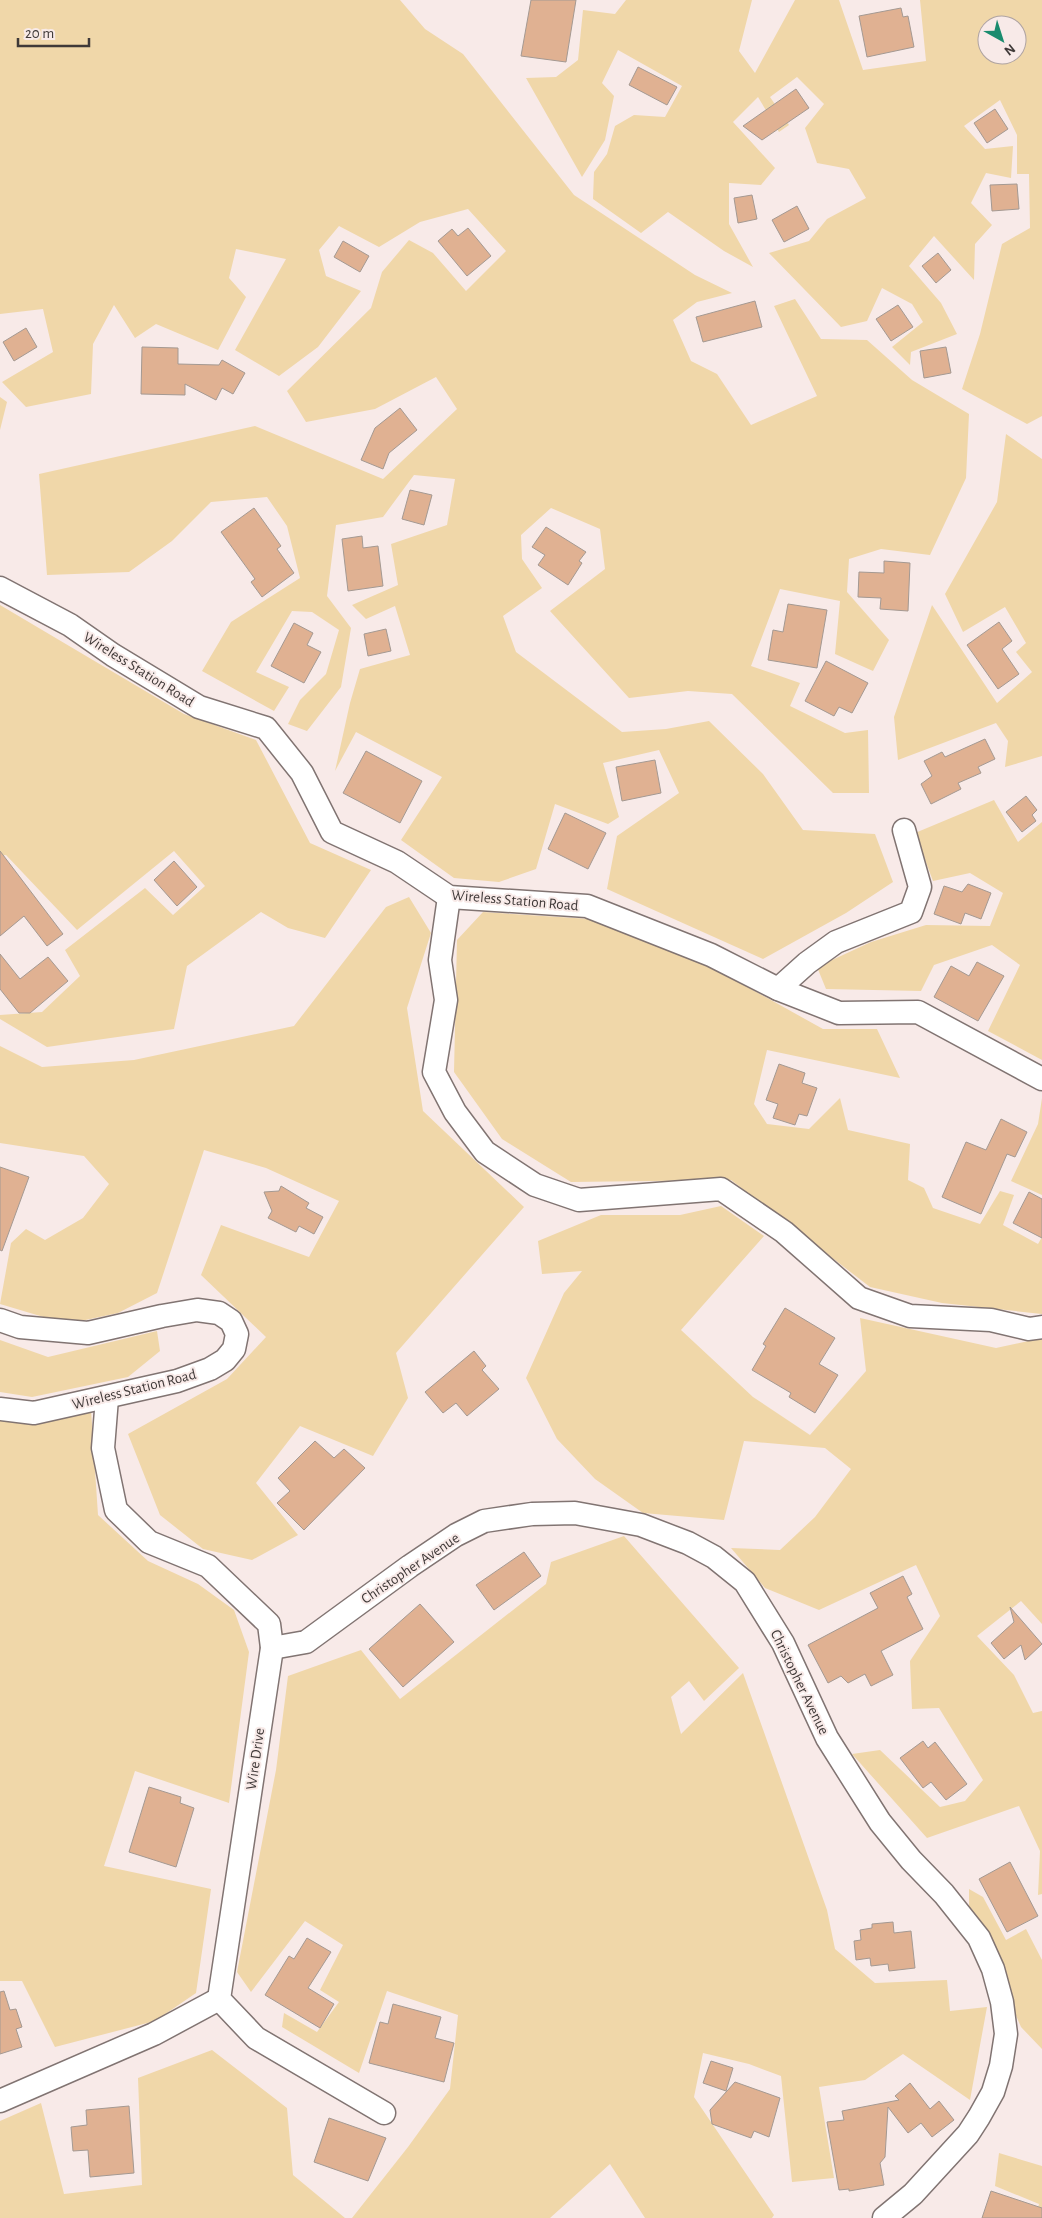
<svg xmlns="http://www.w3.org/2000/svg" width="1042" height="2218" font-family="'Alegreya Sans',sans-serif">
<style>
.green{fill:#f0d7a9;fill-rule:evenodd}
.building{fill:#e0b192;stroke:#a49992}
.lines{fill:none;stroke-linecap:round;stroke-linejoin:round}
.street-casing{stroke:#817472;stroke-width:25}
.street{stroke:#fff;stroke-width:22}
.labels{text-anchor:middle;stroke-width:4;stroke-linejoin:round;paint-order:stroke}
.street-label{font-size:15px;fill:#3f3938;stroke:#f8eae8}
</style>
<rect width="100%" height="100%" fill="#f8eae8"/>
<!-- green -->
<g class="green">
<polygon points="0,0 400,0 425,29 463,54 574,195 695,275 732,293 697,302 673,320 691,361 717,374 751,425 817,396 774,306 795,299 821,339 867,340 912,380 969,414 966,478 930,555 881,549 849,559 847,592 889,640 873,671 835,654 840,601 780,589 751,666 800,683 790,706 845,733 868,730 869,793 833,793 732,694 688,691 629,698 550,611 605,569 600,529 551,508 521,535 522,559 542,588 503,616 516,652 622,732 666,729 709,721 763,774 803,830 875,834 893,882 846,913 763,959 607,889 617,836 679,793 659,750 603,763 619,817 608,824 555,804 536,869 499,882 454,878 401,840 442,777 356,732 335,771 350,703 360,669 410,655 395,606 366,619 352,605 398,585 391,544 447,525 455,479 414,475 383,517 336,525 327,596 351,628 341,687 307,731 288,724 300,700 326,674 339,630 312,612 292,611 256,672 289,687 274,711 202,671 231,622 300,578 287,526 267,497 211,502 172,541 129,572 47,575 39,474 255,426 383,479 457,409 436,377 375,409 306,422 287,391 371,308 382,272 409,240 433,253 466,291 506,251 468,209 420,222 379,247 339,226 319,250 326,276 361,291 318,347 279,376 235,350 286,259 236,249 229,278 246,297 218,350 156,324 135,338 114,305 93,344 91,394 26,407 2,382 53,352 43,309 0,314"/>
<path d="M626 0H752L739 51 755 73 795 0H839L863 70 926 61 920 0H1042V416L1027 424 962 389 980 334 1002 244 1030 228 1029 174H1017V135L1000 100 964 126 985 149 1013 146 1011 178 986 173 971 203 992 225 975 244 974 280 934 236 909 266 941 303 957 334 911 352 910 365 892 347 923 322 912 304 882 288 867 321 841 327 769 253 809 241 827 219 866 198 849 169 817 163 805 128 824 104 797 77 770 97 789 125 779 132 758 97 733 122 775 168 761 185 729 183V224L753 267 724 251 668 212 641 233 593 199 594 172 607 154 615 126 634 115 665 117 682 86 618 50 602 83 614 96 605 140 582 177 526 78 556 77 578 60 583 10 615 14ZM987 25H1017V55H987Z"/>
<polygon points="0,397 7,402 0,430"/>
<polygon points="1006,434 1042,459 1042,756 1005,767 1008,741 996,723 898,760 894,717 932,605 997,703 1032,672 1016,652 1026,643 1005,607 963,632 945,594 997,502"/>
<polygon points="0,605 184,714 256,740 310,843 371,870 325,938 288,928 261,912 187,966 174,1029 47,1047 0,1019 0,1015 42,1012 80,976 65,950 145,888 173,915 205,886 174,851 77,930 6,855 0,856"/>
<polygon points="994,800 1018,842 1042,822 1042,1060 988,1031 1020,965 992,945 934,965 921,991 826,989 817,967 871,942 926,925 990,926 1003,893 970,873 933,881 915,833"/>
<polygon points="409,897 431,933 407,1008 423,1111 524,1207 396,1353 408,1398 373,1456 300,1426 256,1483 298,1535 252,1560 203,1549 160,1515 128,1434 227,1379 266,1337 201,1275 221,1225 309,1257 339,1201 266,1168 204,1150 157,1293 118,1313 67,1324 0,1304 11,1243 26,1229 45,1240 83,1218 109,1184 84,1156 0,1143 0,1046 42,1067 134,1060 294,1026 386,907"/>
<polygon points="483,912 590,919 706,964 823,1029 877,1029 900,1078 767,1050 754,1104 767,1124 809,1129 840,1098 848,1130 910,1144 908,1180 924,1188 933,1208 980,1224 1000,1191 1014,1195 1003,1225 1038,1244 1042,1237 1042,1314 942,1303 870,1287 731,1180 571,1182 502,1139 454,1072 457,940"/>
<polygon points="1042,1098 1042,1195 1011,1181 1038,1124"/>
<polygon points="721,1206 764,1236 681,1330 753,1397 810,1435 866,1371 860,1318 996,1348 1042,1338 1042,1624 1021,1601 977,1636 1014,1675 1033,1713 1042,1711 1042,1894 1038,1895 1040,1851 1019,1806 927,1838 852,1754 880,1750 940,1807 965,1801 983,1780 939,1708 912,1709 910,1661 940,1616 916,1565 819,1610 765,1588 731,1548 780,1550 815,1517 851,1469 825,1448 744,1441 724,1520 643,1513 595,1479 557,1439 526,1378 564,1293 582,1271 542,1274 538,1241 601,1215 680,1215"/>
<polygon points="157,1331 160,1351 128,1377 32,1397 0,1392 0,1340 48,1357"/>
<polygon points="91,1410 98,1515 148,1561 198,1584 234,1610 249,1652 229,1803 135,1771 104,1866 211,1889 196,1993 155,2021 55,2047 22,1981 0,1981 0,1419"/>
<polygon points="624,1536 739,1668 704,1701 689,1681 671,1697 681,1734 743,1673 827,1910 835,1949 875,1983 947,1980 950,2011 987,2007 970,2100 903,2054 865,2080 819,2087 834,2178 792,2182 781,2076 749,2064 703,2053 694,2097 774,2215 772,2218 645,2218 610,2164 550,2218 352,2218 408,2147 450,2089 458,2015 387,1991 359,2073 282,2027 284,2013 317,2032 339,2002 320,1990 343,1945 305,1921 251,1992 237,1972 276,1770 288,1676 361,1650 400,1699 546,1584 551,1562"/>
<polygon points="969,1889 983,1897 1006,1940 1026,1929 1042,1960 1042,2049 1021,2027 969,1908"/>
<polygon points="212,2050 287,2108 293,2175 345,2218 0,2218 0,2121 41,2103 64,2194 142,2185 138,2078"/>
<polygon points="999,2153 1042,2166 1042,2218 1035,2218 1039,2204 995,2186"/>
</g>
<!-- building -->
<g class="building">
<polygon points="531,0 576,0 566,62 521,56"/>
<polygon points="901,8 903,17 908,16 914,47 867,57 859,16"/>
<polygon points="638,67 677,87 667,105 629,85"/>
<polygon points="796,89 809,108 762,140 743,126"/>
<polygon points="995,109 1008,129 987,143 974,123"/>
<polygon points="1017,184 1019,209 992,211 990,185"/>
<polygon points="752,195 757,219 738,223 734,198"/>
<polygon points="797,206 809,229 784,242 772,220"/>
<polygon points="468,228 491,256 467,276 438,241 452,229 458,236"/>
<polygon points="343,241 369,256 360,272 334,257"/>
<polygon points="938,253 951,270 936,283 922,266"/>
<polygon points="755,301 762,327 703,342 696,317"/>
<polygon points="898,305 913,327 891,341 876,319"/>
<polygon points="26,328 37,347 14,361 3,342"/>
<polygon points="142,347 178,348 178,364 219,365 222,360 245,373 233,394 222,388 216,400 185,384 185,395 141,394"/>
<polygon points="946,347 951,373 924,378 920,351"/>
<polygon points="400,408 417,430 389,453 383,469 361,460 375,428"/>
<polygon points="410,490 432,495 424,525 402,519"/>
<polygon points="254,508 281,546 277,549 294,573 262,597 251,582 255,579 221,532"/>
<polygon points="546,527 586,552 579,561 582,563 568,585 538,565 545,555 532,547"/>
<polygon points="362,536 363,548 378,546 383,586 348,591 342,539"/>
<polygon points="884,561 910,563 908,611 880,609 881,598 858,597 859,572 884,573"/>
<polygon points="788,604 827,610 817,668 768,660 773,630 783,632"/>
<polygon points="999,622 1012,641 1002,649 1019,674 998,689 967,645"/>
<polygon points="294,623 313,633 307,645 321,652 304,683 271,666"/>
<polygon points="386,629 391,651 368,656 364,634"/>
<polygon points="826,661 868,683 852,713 839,707 834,716 805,701"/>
<polygon points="985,739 995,759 978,767 981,773 958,783 961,789 931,804 921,784 932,776 924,761 942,752 945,757"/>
<polygon points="366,751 422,781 400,823 343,793"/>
<polygon points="655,760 661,793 622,801 616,767"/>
<polygon points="1026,796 1037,810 1032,815 1036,821 1022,832 1006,812"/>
<polygon points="565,813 606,833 588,869 548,849"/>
<polygon points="0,851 63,934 47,946 24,916 0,936"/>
<polygon points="174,861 197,887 177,906 154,880"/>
<polygon points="968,884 991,893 981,919 965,913 961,924 934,914 944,886 962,892"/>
<polygon points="0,954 20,979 48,957 68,981 30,1013 19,1013 0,989"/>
<polygon points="977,962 1004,976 978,1021 934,997 951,966 969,976"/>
<polygon points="779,1064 805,1073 802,1083 817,1088 807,1116 799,1114 795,1125 773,1118 778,1104 766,1100"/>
<polygon points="1001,1119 1027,1132 1015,1157 1007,1154 981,1214 942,1197 966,1142 986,1150"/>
<polygon points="0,1167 29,1177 2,1251 0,1250"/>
<polygon points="281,1186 309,1203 306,1208 323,1217 314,1234 299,1226 296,1232 268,1218 272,1211 264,1192 279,1191"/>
<polygon points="1029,1192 1042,1199 1042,1238 1013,1223"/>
<polygon points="785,1308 835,1338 819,1364 838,1375 815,1413 789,1397 791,1393 752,1370 766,1346 763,1344"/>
<polygon points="474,1351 486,1366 482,1370 499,1389 467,1416 456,1403 443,1413 425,1392"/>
<polygon points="315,1441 334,1458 344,1449 365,1468 304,1530 277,1503 290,1491 278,1478"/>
<polygon points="524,1552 541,1576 494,1610 476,1585"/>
<polygon points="903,1576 912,1594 907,1597 923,1629 881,1651 893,1675 871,1686 865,1674 848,1683 841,1676 828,1683 808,1645 878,1608 870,1593"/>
<polygon points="420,1604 454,1642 403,1687 369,1649"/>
<polygon points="1010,1607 1042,1644 1025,1660 1021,1645 1004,1659 991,1643 1014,1622"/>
<polygon points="923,1741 928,1748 935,1742 967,1784 946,1800 931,1782 923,1788 900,1758"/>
<polygon points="149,1787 181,1797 180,1803 194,1808 176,1867 129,1852"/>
<polygon points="1010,1862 1038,1916 1007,1932 979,1879"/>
<polygon points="893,1922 894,1933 911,1931 915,1968 889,1971 888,1964 871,1966 870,1958 856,1960 854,1941 861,1940 860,1930 872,1928 872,1924"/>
<polygon points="307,1938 331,1952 308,1988 334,2004 320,2028 265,1995 289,1956 294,1959"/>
<polygon points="4,1991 10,2010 16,2009 22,2027 16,2029 22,2047 0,2054 0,1992"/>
<polygon points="393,2004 441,2017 435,2038 454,2043 444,2082 369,2063 380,2022 388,2024"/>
<polygon points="711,2061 733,2068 726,2091 703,2083"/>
<polygon points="735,2082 780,2098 769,2137 754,2131 751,2138 712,2124 710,2110"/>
<polygon points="910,2083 930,2109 939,2101 954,2120 932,2137 921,2123 908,2133 888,2107 885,2157 880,2163 884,2185 849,2191 849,2189 839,2190 827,2122 844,2120 842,2111 899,2100 895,2096"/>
<polygon points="129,2106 134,2173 90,2177 88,2150 73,2151 71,2127 87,2125 86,2110"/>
<polygon points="329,2118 386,2138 368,2181 314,2162"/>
<polygon points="991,2191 1042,2208 1042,2218 982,2218"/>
</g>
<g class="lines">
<!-- street casing -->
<g class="street-casing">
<g id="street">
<polyline points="0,588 70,625 113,655 199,707 266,728 302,773 332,832 397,862 449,897 587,906 711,955 778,989 839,1013 918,1012 1042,1079"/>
<polyline points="449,897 440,960 446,1000 434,1072 455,1112 485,1152 535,1185 579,1200 721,1189 784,1232 859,1298 910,1316 991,1320 1029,1329 1042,1327"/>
<polyline points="778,989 807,963 836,942 911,912 920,887 904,830"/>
<polyline points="0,1320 20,1327 88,1333 162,1316 197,1310 219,1313 231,1321 237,1334 234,1349 225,1360 210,1369 177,1381 34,1413 0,1409"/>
<polyline points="107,1398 103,1448 116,1510 149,1542 208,1566 269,1624 272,1648 219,1999 256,2038 384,2113"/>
<polyline points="272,1648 306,1642 410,1566 456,1535 484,1521 532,1514 575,1513 641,1525 688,1543 714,1557 745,1582 783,1643 827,1738 880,1822 911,1860 944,1894 979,1938 993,1969 1002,2002 1006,2034 1001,2066 993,2092 979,2117 968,2134 913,2194 884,2218"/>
<polyline points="0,2101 154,2034 219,1999"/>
</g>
</g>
<!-- street -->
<use href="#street" class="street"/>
</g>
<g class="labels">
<!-- street labels -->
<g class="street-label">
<text transform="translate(139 669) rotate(32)" y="5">Wireless Station Road</text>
<text transform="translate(515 900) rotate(5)" y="5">Wireless Station Road</text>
<text transform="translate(134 1389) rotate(-14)" y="5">Wireless Station Road</text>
<text transform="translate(410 1568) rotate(-34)" y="5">Christopher Avenue</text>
<text transform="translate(800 1682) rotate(64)" y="5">Christopher Avenue</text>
<text transform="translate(255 1759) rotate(-82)" y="5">Wire Drive</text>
</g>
</g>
<!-- north arrow -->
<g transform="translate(1002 40) rotate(141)"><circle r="24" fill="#f8eae8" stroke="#aea3a2"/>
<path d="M0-4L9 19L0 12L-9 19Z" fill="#1a8c6e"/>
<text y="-8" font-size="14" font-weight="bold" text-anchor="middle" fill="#3f3938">N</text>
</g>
<!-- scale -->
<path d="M18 38v8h71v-8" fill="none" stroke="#3f3938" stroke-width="2.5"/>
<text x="25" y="38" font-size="15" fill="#3f3938" stroke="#f8eae8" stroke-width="4" paint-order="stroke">20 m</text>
</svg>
